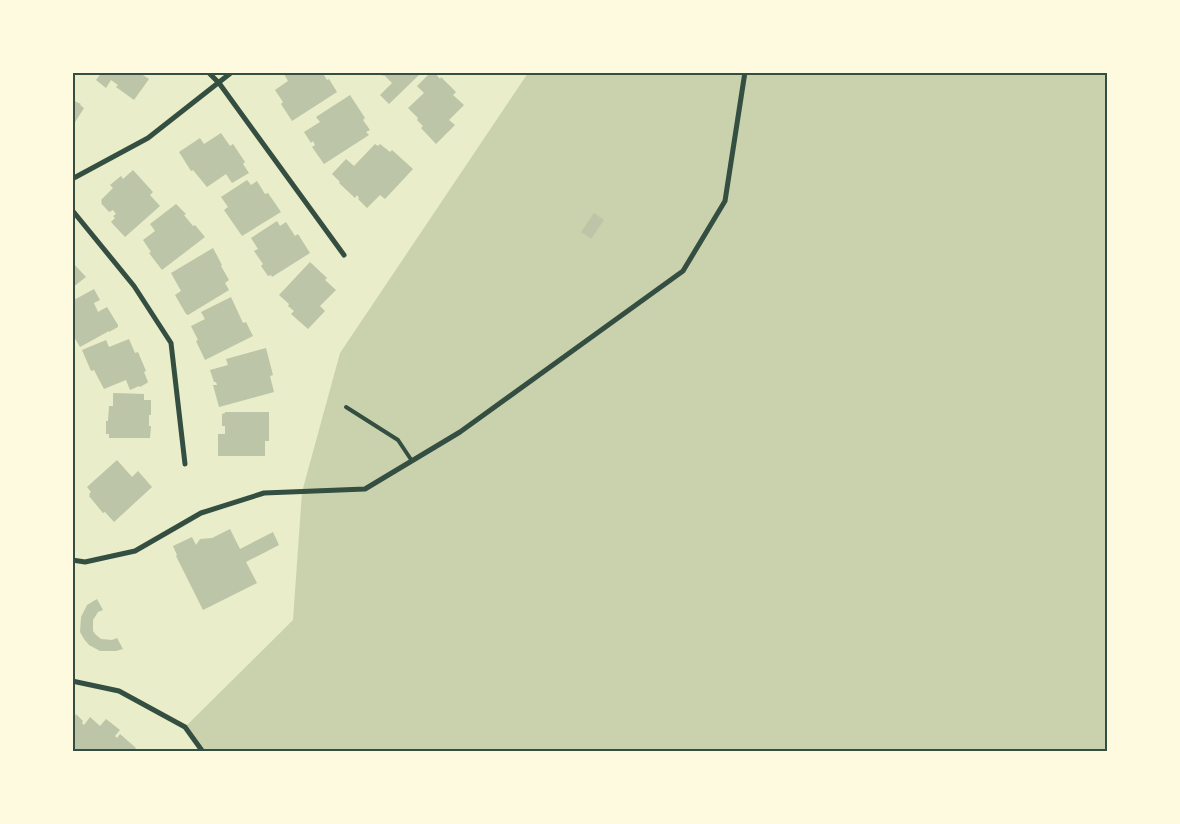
<svg xmlns="http://www.w3.org/2000/svg" width="1180" height="824" font-family="'PT Sans',sans-serif">
<style>
.green{fill:#cad2ad}
.building{fill:#bcc5a7}
.lines{fill:none;stroke-linecap:round;stroke-linejoin:round}
.service{stroke:#344e41;stroke-width:4}
.minor{stroke:#344e41;stroke-width:5}
.neatline{fill:none;stroke:#344e41;stroke-width:2}
</style>
<rect width="100%" height="100%" fill="#e9edc9"/>
<!-- green -->
<polygon class="green" points="528,73 1107,73 1107,751 203,752 185,727 293,620 302,492 340,353"/>
<!-- building -->
<g class="building">
<polygon points="102,72 144,72 143,75 149,79 134,100 116,87 118,85 111,80 106,88 96,80"/>
<polygon points="286,72 322,72 327,80 329,79 337,92 292,121 281,104 283,102 275,90 288,81 284,74"/>
<polygon points="379,72 422,72 389,104 380,95 392,83 384,75 383,76"/>
<polygon points="431,72 434,72 440,79 441,77 456,92 453,95 464,105 449,120 455,125 436,144 421,128 423,126 417,120 418,118 408,108 424,93 417,86"/>
<polygon points="350,95 365,118 363,120 370,130 366,132 369,135 324,164 312,147 315,145 313,141 311,143 304,132 320,122 316,117"/>
<polygon points="72,100 81,104 80,105 84,108 72,127"/>
<polygon points="221,133 230,146 233,144 245,162 243,164 249,173 232,183 226,174 207,187 193,170 191,171 179,152 200,138 204,144"/>
<polygon points="375,144 378,146 380,144 390,152 392,150 413,169 385,199 380,195 367,208 358,199 359,198 357,195 355,198 339,183 340,182 332,174 346,159 354,166"/>
<polygon points="133,170 153,192 150,195 160,206 125,237 111,222 115,218 113,216 116,214 113,210 109,212 101,203 102,202 101,200 113,188 110,185 121,176 123,179"/>
<polygon points="247,180 251,185 257,181 265,194 268,193 281,212 242,236 224,210 228,207 221,197"/>
<polygon points="176,204 186,214 184,215 193,226 195,225 205,237 162,270 149,253 151,252 143,240 155,231 150,224"/>
<polygon points="594,213 604,220 591,239 581,232"/>
<polygon points="277,221 280,226 286,222 295,236 298,234 310,253 272,277 271,275 268,276 261,266 263,264 254,251 258,249 251,238"/>
<polygon points="213,248 222,265 221,266 229,280 225,283 229,290 188,315 186,314 175,295 181,291 171,273"/>
<polygon points="72,262 86,277 72,288"/>
<polygon points="310,262 327,278 325,280 336,290 320,306 325,311 308,329 291,314 294,311 288,306 289,304 279,295"/>
<polygon points="94,289 100,300 94,303 98,312 107,307 118,325 118,327 109,332 109,331 80,347 73,335 72,336 72,301"/>
<polygon points="231,297 243,323 246,322 253,336 205,360 196,341 198,340 191,326 205,319 201,312"/>
<polygon points="129,339 135,353 138,352 146,371 144,372 148,382 147,383 140,387 139,386 130,390 126,380 104,389 94,370 91,371 82,350 106,340 109,347"/>
<polygon points="266,348 273,375 270,376 274,392 219,407 213,385 217,385 216,382 214,382 210,370 228,365 226,359"/>
<polygon points="113,393 144,394 144,400 151,400 151,415 149,415 149,426 151,426 150,438 109,438 109,434 106,434 106,421 108,421 109,406 113,406"/>
<polygon points="225,412 269,412 269,441 265,441 265,456 218,456 218,434 225,434 225,426 222,426 222,414 225,413"/>
<polygon points="117,460 132,477 138,471 152,487 114,522 105,512 103,513 89,496 90,495 89,494 91,492 87,487"/>
<polygon points="230,529 240,549 273,532 279,545 246,562 257,583 203,610 176,556 177,555 173,546 192,537 196,545 200,539 212,538"/>
<polygon points="97,599 103,610 98,612 93,620 93,631 96,635 101,639 112,640 117,638 123,649 116,651 100,651 89,645 84,639 80,632 81,617 87,605"/>
<polygon points="73,714 75,716 76,714 83,721 82,723 84,725 90,717 100,726 106,719 120,730 115,736 117,738 120,734 136,748 133,752 72,752"/>
</g>
<g class="lines">
<!-- service -->
<polyline class="service" points="346,407 398,440 412,461"/>
<!-- minor -->
<g class="minor">
<polyline points="208,72 219,83 344,255"/>
<polyline points="72,179 148,138 232,72"/>
<polyline points="72,210 134,286 171,343 185,464"/>
<polyline points="72,560 85,562 135,551 201,513 264,493 365,489 460,432 683,271 725,201 745,72"/>
<polyline points="72,681 119,691 185,727 203,752"/>
</g>
</g>
<!-- border -->
<rect width="1180" height="824" fill="none" stroke="#fefae0" stroke-width="148"/>
<rect x="74" y="74" width="1032" height="676" class="neatline"/>
</svg>
